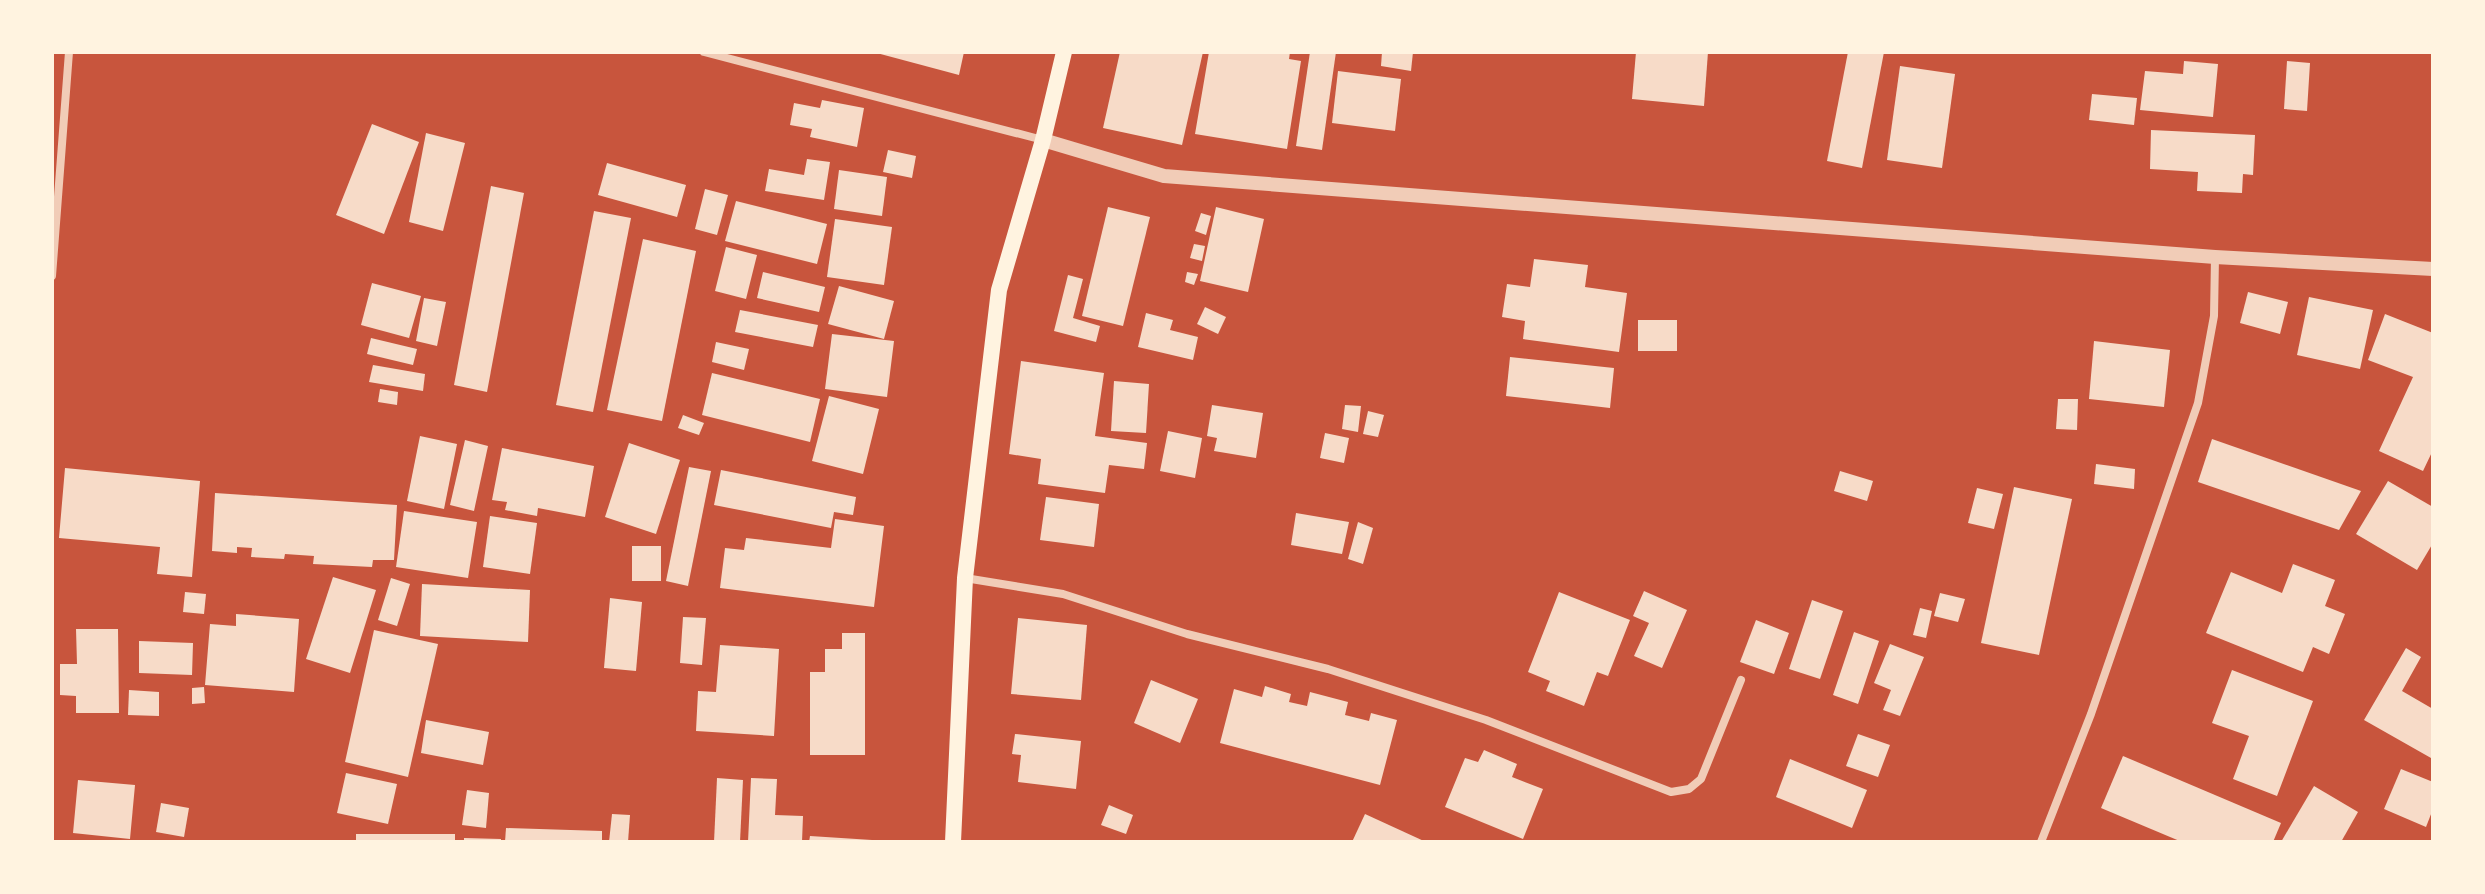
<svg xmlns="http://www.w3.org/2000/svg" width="2485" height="894" font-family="'DM Sans',sans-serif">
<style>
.building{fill:#f7dbc8}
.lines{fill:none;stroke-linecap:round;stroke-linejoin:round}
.minor{stroke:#f1ccb7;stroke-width:8}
.tertiary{stroke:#f1ccb7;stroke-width:14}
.secondary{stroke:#fff3e0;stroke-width:16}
</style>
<rect width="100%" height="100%" fill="#c8553d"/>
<!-- building -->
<g class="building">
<polygon points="873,52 964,52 959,75"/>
<polygon points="1120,52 1203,52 1182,145 1103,128"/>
<polygon points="1209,52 1290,52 1289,59 1301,61 1287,149 1195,134"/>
<polygon points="1310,52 1336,52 1322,150 1296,146"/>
<polygon points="1382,52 1413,52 1411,71 1381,66"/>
<polygon points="1636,52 1708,52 1704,106 1632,99"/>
<polygon points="1848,52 1884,52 1862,168 1827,161"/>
<polygon points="2184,61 2218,64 2213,117 2140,110 2145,71 2183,74"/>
<polygon points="2287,61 2310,63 2307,111 2284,109"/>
<polygon points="1900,66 1955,74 1942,168 1887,160"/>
<polygon points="1338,71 1401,79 1395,131 1332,123"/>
<polygon points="2092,94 2137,98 2134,125 2089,120"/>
<polygon points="822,100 864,108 857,147 810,137 812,129 790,125 794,103 820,108"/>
<polygon points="372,124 419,142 384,234 336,215"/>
<polygon points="2151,130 2255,135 2253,175 2243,174 2242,193 2197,191 2198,172 2150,169"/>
<polygon points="426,133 465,143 443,231 409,222"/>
<polygon points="888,150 916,156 912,178 883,172"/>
<polygon points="807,159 830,162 824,200 765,191 769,169 804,175"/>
<polygon points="607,163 686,185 677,217 598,195"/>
<polygon points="839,170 887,177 882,216 834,209"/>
<polygon points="491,186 524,193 487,392 454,385"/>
<polygon points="705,189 728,195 717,235 695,229"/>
<polygon points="736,201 827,224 817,264 725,241"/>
<polygon points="1108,207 1150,217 1123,326 1082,316"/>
<polygon points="1216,207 1264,219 1248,292 1200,281"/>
<polygon points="594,211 631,218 593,412 556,405"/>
<polygon points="1201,213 1211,216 1206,235 1195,231"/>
<polygon points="835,219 892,227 884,285 827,277"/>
<polygon points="643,239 696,251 662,421 607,410"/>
<polygon points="1194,244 1205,246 1202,261 1190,258"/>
<polygon points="726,247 757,255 746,299 715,291"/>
<polygon points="1534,259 1588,265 1585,287 1627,293 1619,352 1523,339 1525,321 1502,317 1507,284 1530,287"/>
<polygon points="763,272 825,287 819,312 757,298"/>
<polygon points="1187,272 1198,274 1194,285 1185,282"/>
<polygon points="1068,275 1083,279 1073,318 1100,326 1096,342 1054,331"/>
<polygon points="372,283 421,296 409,338 361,325"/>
<polygon points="839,286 894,301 884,339 828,324"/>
<polygon points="2248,292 2288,302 2280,334 2240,323"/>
<polygon points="2309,297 2373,310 2360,369 2297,355"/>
<polygon points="424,298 446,302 437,346 416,341"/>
<polygon points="1205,307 1226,317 1218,334 1197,324"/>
<polygon points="740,310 818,325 813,347 735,332"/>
<polygon points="1146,313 1173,320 1170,330 1198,337 1193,360 1138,347"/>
<polygon points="2385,314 2433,333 2433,450 2423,471 2379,451 2413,377 2368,360"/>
<rect x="1638" y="320" width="39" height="31"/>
<polygon points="832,334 894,341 887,397 825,389"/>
<polygon points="371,338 417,349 413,365 367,354"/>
<polygon points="2094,341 2170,350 2164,407 2089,399"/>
<polygon points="716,342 749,349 744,370 712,362"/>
<polygon points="1510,357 1614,368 1610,408 1506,396"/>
<polygon points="1021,361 1104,373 1095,436 1147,443 1144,469 1109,465 1105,493 1038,484 1041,459 1009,454"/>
<polygon points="373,365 425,374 423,391 369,382"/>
<polygon points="712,373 820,399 810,442 702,415"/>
<polygon points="1114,381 1149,384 1146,433 1111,431"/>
<polygon points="380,389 398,392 397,405 378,402"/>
<polygon points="829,396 879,409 863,474 812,461"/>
<polygon points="2058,399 2078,399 2077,430 2056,429"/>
<polygon points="1212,405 1263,413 1256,458 1214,451 1217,438 1207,436"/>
<polygon points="1345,405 1361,406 1358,432 1342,429"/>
<polygon points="1368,411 1384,415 1378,437 1363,434"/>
<polygon points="683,415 704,423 699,435 678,428"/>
<polygon points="1168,431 1202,438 1195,478 1160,471"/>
<polygon points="1325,433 1349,438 1344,463 1320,458"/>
<polygon points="420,436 457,444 444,509 407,501"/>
<polygon points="2212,439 2361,491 2339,530 2198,482"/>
<polygon points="465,440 488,446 474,511 450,505"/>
<polygon points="629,443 680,460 656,534 605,517"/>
<polygon points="502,448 594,466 585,517 538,508 537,516 505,510 507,502 492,500"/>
<polygon points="2096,464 2135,469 2134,489 2094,484"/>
<polygon points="689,467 711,471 688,586 666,581"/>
<polygon points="65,468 200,481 192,577 157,574 160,547 59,538"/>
<polygon points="721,470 856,497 853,515 834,512 831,528 714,505"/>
<polygon points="1840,471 1873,481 1867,501 1834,491"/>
<polygon points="2388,481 2433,507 2433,543 2417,570 2356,534"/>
<polygon points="2014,487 2072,499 2039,655 1981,643"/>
<polygon points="1977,488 2003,494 1994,529 1968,523"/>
<polygon points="215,493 397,505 394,560 373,560 372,567 313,564 314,556 285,554 284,559 251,557 252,548 237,547 237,553 212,551"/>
<polygon points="1046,497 1099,504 1094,547 1040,540"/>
<polygon points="404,511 477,522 468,578 396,567"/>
<polygon points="1296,513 1349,522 1342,554 1291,545"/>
<polygon points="490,516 537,523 530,574 483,567"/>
<polygon points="835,519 884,526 874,607 720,588 725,548 744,550 746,538 831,548"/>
<polygon points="1358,522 1373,528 1363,564 1348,559"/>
<rect x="632" y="546" width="29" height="35"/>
<polygon points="2293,564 2335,580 2325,606 2345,614 2329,654 2313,647 2303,672 2206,633 2231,572 2282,593"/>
<polygon points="333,577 376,590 350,673 306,659"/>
<polygon points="391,578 410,584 397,626 378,620"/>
<polygon points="422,584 530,590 528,642 420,636"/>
<polygon points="1644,591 1687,610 1662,668 1634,656 1649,623 1633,616"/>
<polygon points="185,592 206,594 204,614 183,612"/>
<polygon points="1559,592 1630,620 1608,676 1597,672 1584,706 1546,691 1550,681 1528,672"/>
<polygon points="1940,593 1965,599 1958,622 1934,616"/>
<polygon points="610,598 642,602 636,671 604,668"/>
<polygon points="1812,600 1843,611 1820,679 1789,669"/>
<polygon points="1920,608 1932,611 1926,638 1913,635"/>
<polygon points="236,614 299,619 294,692 205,685 210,624 236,626"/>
<polygon points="683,617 706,618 702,665 680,663"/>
<polygon points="1018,618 1087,625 1081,700 1011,694"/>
<polygon points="1756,620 1789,633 1774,674 1740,662"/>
<polygon points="76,629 118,629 119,713 76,713 76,696 60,695 60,664 77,664"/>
<polygon points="374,630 438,644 408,777 345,762"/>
<polygon points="1854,632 1879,641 1858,704 1833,695"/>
<polygon points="842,633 865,633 865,755 810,755 810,672 825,672 825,649 842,649"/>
<polygon points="139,641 193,643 192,675 139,673"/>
<polygon points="1890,644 1924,657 1900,716 1883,710 1891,690 1874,683"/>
<polygon points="720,645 779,649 774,736 696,731 698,691 716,692"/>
<polygon points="2406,648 2421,657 2402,691 2433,709 2431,758 2364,720"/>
<polygon points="2232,670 2313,701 2277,796 2233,779 2249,736 2212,723"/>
<polygon points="1151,680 1198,699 1180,743 1134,723"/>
<polygon points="1265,686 1291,694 1289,702 1307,706 1310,692 1348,702 1345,715 1369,721 1371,713 1397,720 1380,785 1220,743 1234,689 1262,697"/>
<polygon points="204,687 205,703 192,704 192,688"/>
<polygon points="129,690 159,692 159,716 128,715"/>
<polygon points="426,720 489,732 483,765 421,753"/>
<polygon points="1015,734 1081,741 1076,789 1018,782 1021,755 1012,754"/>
<polygon points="1858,734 1890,745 1878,777 1846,766"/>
<polygon points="1484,750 1517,764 1512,777 1543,789 1523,839 1445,807 1465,758 1478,762"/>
<polygon points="2123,756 2281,823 2273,842 2182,842 2101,808"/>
<polygon points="1790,759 1867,790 1852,828 1776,797"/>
<polygon points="2401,769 2433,782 2433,809 2426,827 2384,809"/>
<polygon points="346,773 397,784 388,824 337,813"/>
<polygon points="717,778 743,780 740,842 714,842"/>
<polygon points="751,778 777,779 775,815 803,816 802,842 748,842"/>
<polygon points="78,780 135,785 130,839 73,833"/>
<polygon points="2314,786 2358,812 2341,842 2281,842"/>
<polygon points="467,790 489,793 486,828 462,825"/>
<polygon points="161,803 189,808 184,837 156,832"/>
<polygon points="1109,805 1133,815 1126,834 1101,825"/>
<polygon points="612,814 630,815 628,842 609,842"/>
<polygon points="1365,814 1426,842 1352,842"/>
<polygon points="506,828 602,831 602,842 505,842"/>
<rect x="356" y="834" width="99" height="8"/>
<polygon points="810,836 872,840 872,842 809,842"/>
<polygon points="464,838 501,839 501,842 464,842"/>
</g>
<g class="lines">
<!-- minor -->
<g class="minor">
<polyline points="704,52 1043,140"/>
<polyline points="52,276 69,52"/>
<polyline points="965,578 1063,594 1187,634 1328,669 1486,720 1671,792 1689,789 1701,779 1741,680"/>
<polyline points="2041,842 2091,714 2198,403 2214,316 2215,257"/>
</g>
<!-- tertiary -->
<polyline class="tertiary" points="1043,140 1164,176 2215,257 2433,269"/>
<!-- secondary -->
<polyline class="secondary" points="953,842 965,578 999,290 1043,140 1064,52"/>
</g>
<!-- border -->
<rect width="2485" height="894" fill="none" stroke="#fff3e0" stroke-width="108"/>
</svg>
